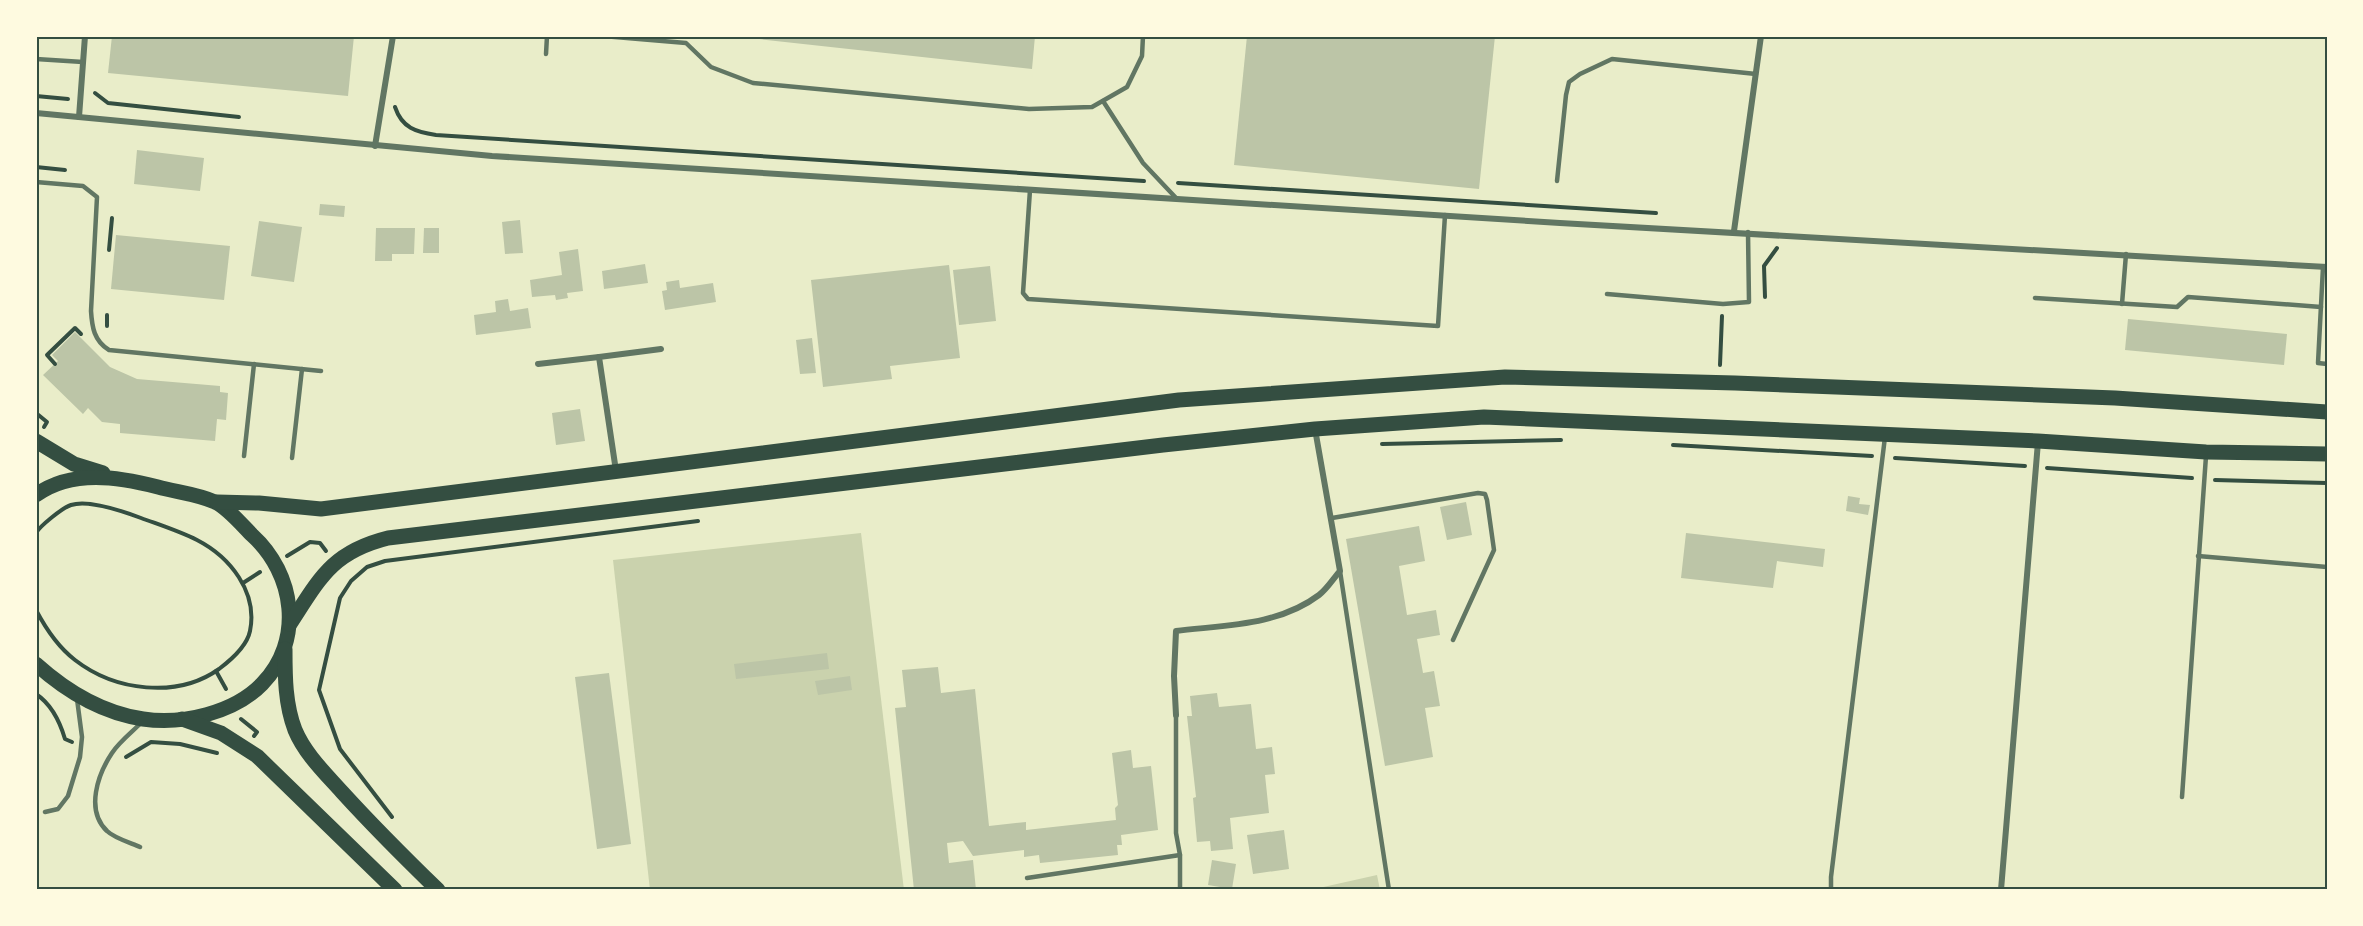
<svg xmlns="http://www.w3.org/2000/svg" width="2363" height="926" font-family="'Varela Round',sans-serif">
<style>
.green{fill:#cad2ad}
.building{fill:#bcc5a7}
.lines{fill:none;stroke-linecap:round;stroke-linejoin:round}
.path{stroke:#344e41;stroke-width:4}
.service{stroke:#617663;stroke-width:4.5}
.minor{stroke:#617663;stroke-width:6}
.primary{stroke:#344e41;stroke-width:15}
.neatline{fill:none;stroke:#344e41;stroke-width:2}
</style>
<rect width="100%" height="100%" fill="#e9edc9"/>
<!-- green -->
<g class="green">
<polygon points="861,533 904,890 650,890 613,560"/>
<polygon points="1377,875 1380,890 1310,890"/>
</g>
<!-- building -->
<g class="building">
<polygon points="112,36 354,36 348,96 108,73"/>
<polygon points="731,36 1035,36 1032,69"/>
<polygon points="1247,36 1495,36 1479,189 1234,165"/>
<polygon points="137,150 204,158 200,191 134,184"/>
<polygon points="320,204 345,206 344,217 319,215"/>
<polygon points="520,220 523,253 505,254 502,222"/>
<polygon points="259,221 302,227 294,282 251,276"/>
<polygon points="376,228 415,228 414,254 392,254 392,261 375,261"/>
<polygon points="424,228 439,228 439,253 423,253"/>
<polygon points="116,235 230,246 224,300 111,289"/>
<polygon points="578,249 583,291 567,293 568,298 556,300 555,295 532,297 530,280 562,275 559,252"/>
<polygon points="645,264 648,283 604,289 602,271"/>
<polygon points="949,265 960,358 890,366 892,379 823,387 811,280"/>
<polygon points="990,266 996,321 959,325 953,270"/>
<polygon points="679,280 680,288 713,283 716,302 665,310 662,291 667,290 666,282"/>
<polygon points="508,299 510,311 528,308 531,328 476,335 474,315 496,312 495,301"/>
<polygon points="2128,319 2287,334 2284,365 2125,350"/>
<polygon points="75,332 110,367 137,379 220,386 220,392 228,393 226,420 217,419 215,441 120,433 120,424 102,422 88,408 83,414 43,375 58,361 52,355"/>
<polygon points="812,338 816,373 800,374 796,340"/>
<polygon points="580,409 585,441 556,445 552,413"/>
<polygon points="1848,496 1860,498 1859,504 1870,505 1868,515 1846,511"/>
<polygon points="1466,502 1472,535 1447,540 1440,507"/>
<polygon points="1419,526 1425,561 1399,566 1407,615 1436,610 1440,635 1417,639 1423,673 1434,671 1440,706 1425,708 1433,757 1385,766 1346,539"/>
<polygon points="1686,533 1825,549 1823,567 1777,561 1773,588 1681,578"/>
<polygon points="827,653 829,669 736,679 734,664"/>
<polygon points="938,667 941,693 975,689 989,826 1026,822 1026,830 1116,820 1115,808 1118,805 1112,753 1131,750 1133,768 1151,766 1158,830 1121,835 1122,845 1117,845 1118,855 1040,863 1039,855 1024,857 1024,850 973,856 963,841 947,843 949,863 973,860 976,890 914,890 895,708 906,707 902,670"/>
<polygon points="609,673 631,844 597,849 575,677"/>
<polygon points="850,676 852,690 818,695 815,681"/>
<polygon points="1217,693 1219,707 1251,704 1256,749 1272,747 1275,774 1265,775 1269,813 1230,818 1233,849 1211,851 1210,841 1197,842 1193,798 1196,797 1187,716 1192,716 1190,696"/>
<polygon points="1284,830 1289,869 1253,874 1247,835"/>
<polygon points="1212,860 1236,864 1232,889 1208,885"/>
</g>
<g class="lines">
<!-- path -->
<g class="path">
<polyline points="95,93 108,103 239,117"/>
<polyline points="36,96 68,99"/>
<path d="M395 107C402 128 416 132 436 135L1144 181"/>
<polyline points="36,167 65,170"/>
<polyline points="1178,183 1656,213"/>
<polyline points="109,250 112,218"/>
<polyline points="1765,297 1764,266 1777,248"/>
<polyline points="107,315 107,326"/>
<polyline points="55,364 47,355 75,328 81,334"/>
<polyline points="1720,365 1722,316"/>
<polyline points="36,413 47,422 44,427"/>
<polyline points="1382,444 1561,440"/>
<polyline points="1673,445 1872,456"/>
<polyline points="1895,458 2025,466"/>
<polyline points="2047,468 2192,478"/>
<polyline points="2215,480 2327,483"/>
<path d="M36 533C40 526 62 508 71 505 88 499 125 512 141 518 160 525 179 531 197 540 230 557 258 592 250 631 247 646 231 660 219 669 177 699 115 691 75 660 58 647 46 629 36 610"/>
<polyline points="287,556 310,542 320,543 326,551"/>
<polyline points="243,583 260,572"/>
<polyline points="216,671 226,689"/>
<path d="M36 694C51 704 60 722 65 739L72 742"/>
<polyline points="241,719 257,732 254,736"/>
<polyline points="126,757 151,742 180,744 217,753"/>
<polyline points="392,817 340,749 319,690 340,598 351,581 367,567 385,561 698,521"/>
</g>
<!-- service -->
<g class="service">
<polyline points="603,36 686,43 711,67 753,83 1029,109 1092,107 1127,87 1142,56 1143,36"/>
<polyline points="546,54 547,36"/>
<polyline points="36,59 83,62"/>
<polyline points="1103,101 1143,163 1177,199"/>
<polyline points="1557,181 1566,95 1569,82 1580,74 1612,59 1756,74"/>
<path d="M36 182 83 186 97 197 91 311C92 327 94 341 109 350L321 371"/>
<polyline points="1030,190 1023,293 1028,299 1438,326 1445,215"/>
<polyline points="2323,267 2318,363 2327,364"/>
<polyline points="1607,294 1723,304 1749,302 1748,232"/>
<polyline points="2035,298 2177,307 2188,297 2321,307"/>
<polyline points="2122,304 2126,254"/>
<polyline points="244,456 254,364"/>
<polyline points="292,458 302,369"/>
<polyline points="1332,518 1478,493 1485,494 1487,500 1494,550 1453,640"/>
<polyline points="2198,556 2327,567"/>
<polyline points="1340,571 1389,890"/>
<polyline points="1176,715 1176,833 1180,855 1180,890"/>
<polyline points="2182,797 2206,456"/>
<polyline points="45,812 58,809 68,796 80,757 82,737 77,699"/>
<path d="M140 847C131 843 114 838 107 831 85 810 98 774 112 753 119 742 132 732 141 723"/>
<polyline points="1027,878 1180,855"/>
<polyline points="1831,890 1831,877 1885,437"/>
</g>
<!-- minor -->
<g class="minor">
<polyline points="36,113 492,156 1560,223 2327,267"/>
<polyline points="79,117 85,36"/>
<polyline points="375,146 393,36"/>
<polyline points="1734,231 1761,36"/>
<polyline points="538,364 599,357"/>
<polyline points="616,471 599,357 661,349"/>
<path d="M1176 715 1174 676 1176 631C1224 625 1278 626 1319 595 1327 589 1333 579 1340 571L1315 429"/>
<polyline points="2001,890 2038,442"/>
</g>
<!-- primary -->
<g class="primary">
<polyline points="36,441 74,464 103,473"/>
<path d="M36 495C72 469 119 477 158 487 176 492 198 494 215 502 227 507 243 526 252 535 295 574 304 641 262 684 234 713 182 725 143 719 103 713 66 691 36 664"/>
<polyline points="217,502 259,503 321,509 1179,400 1505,377 1735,383 2115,398 2327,412"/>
<path d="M290 624C320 578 332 552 388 538L1163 445 1315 429 1484 417 2038 441 2206 452 2327 454"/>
<path d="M285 649C285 676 285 704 295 730 305 754 325 773 342 792 373 826 405 858 438 890"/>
<polyline points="182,719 221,733 257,756 395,890"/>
</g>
</g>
<!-- border -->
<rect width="2363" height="926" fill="none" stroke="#fefae0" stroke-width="75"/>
<rect x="38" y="38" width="2288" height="850" class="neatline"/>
</svg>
